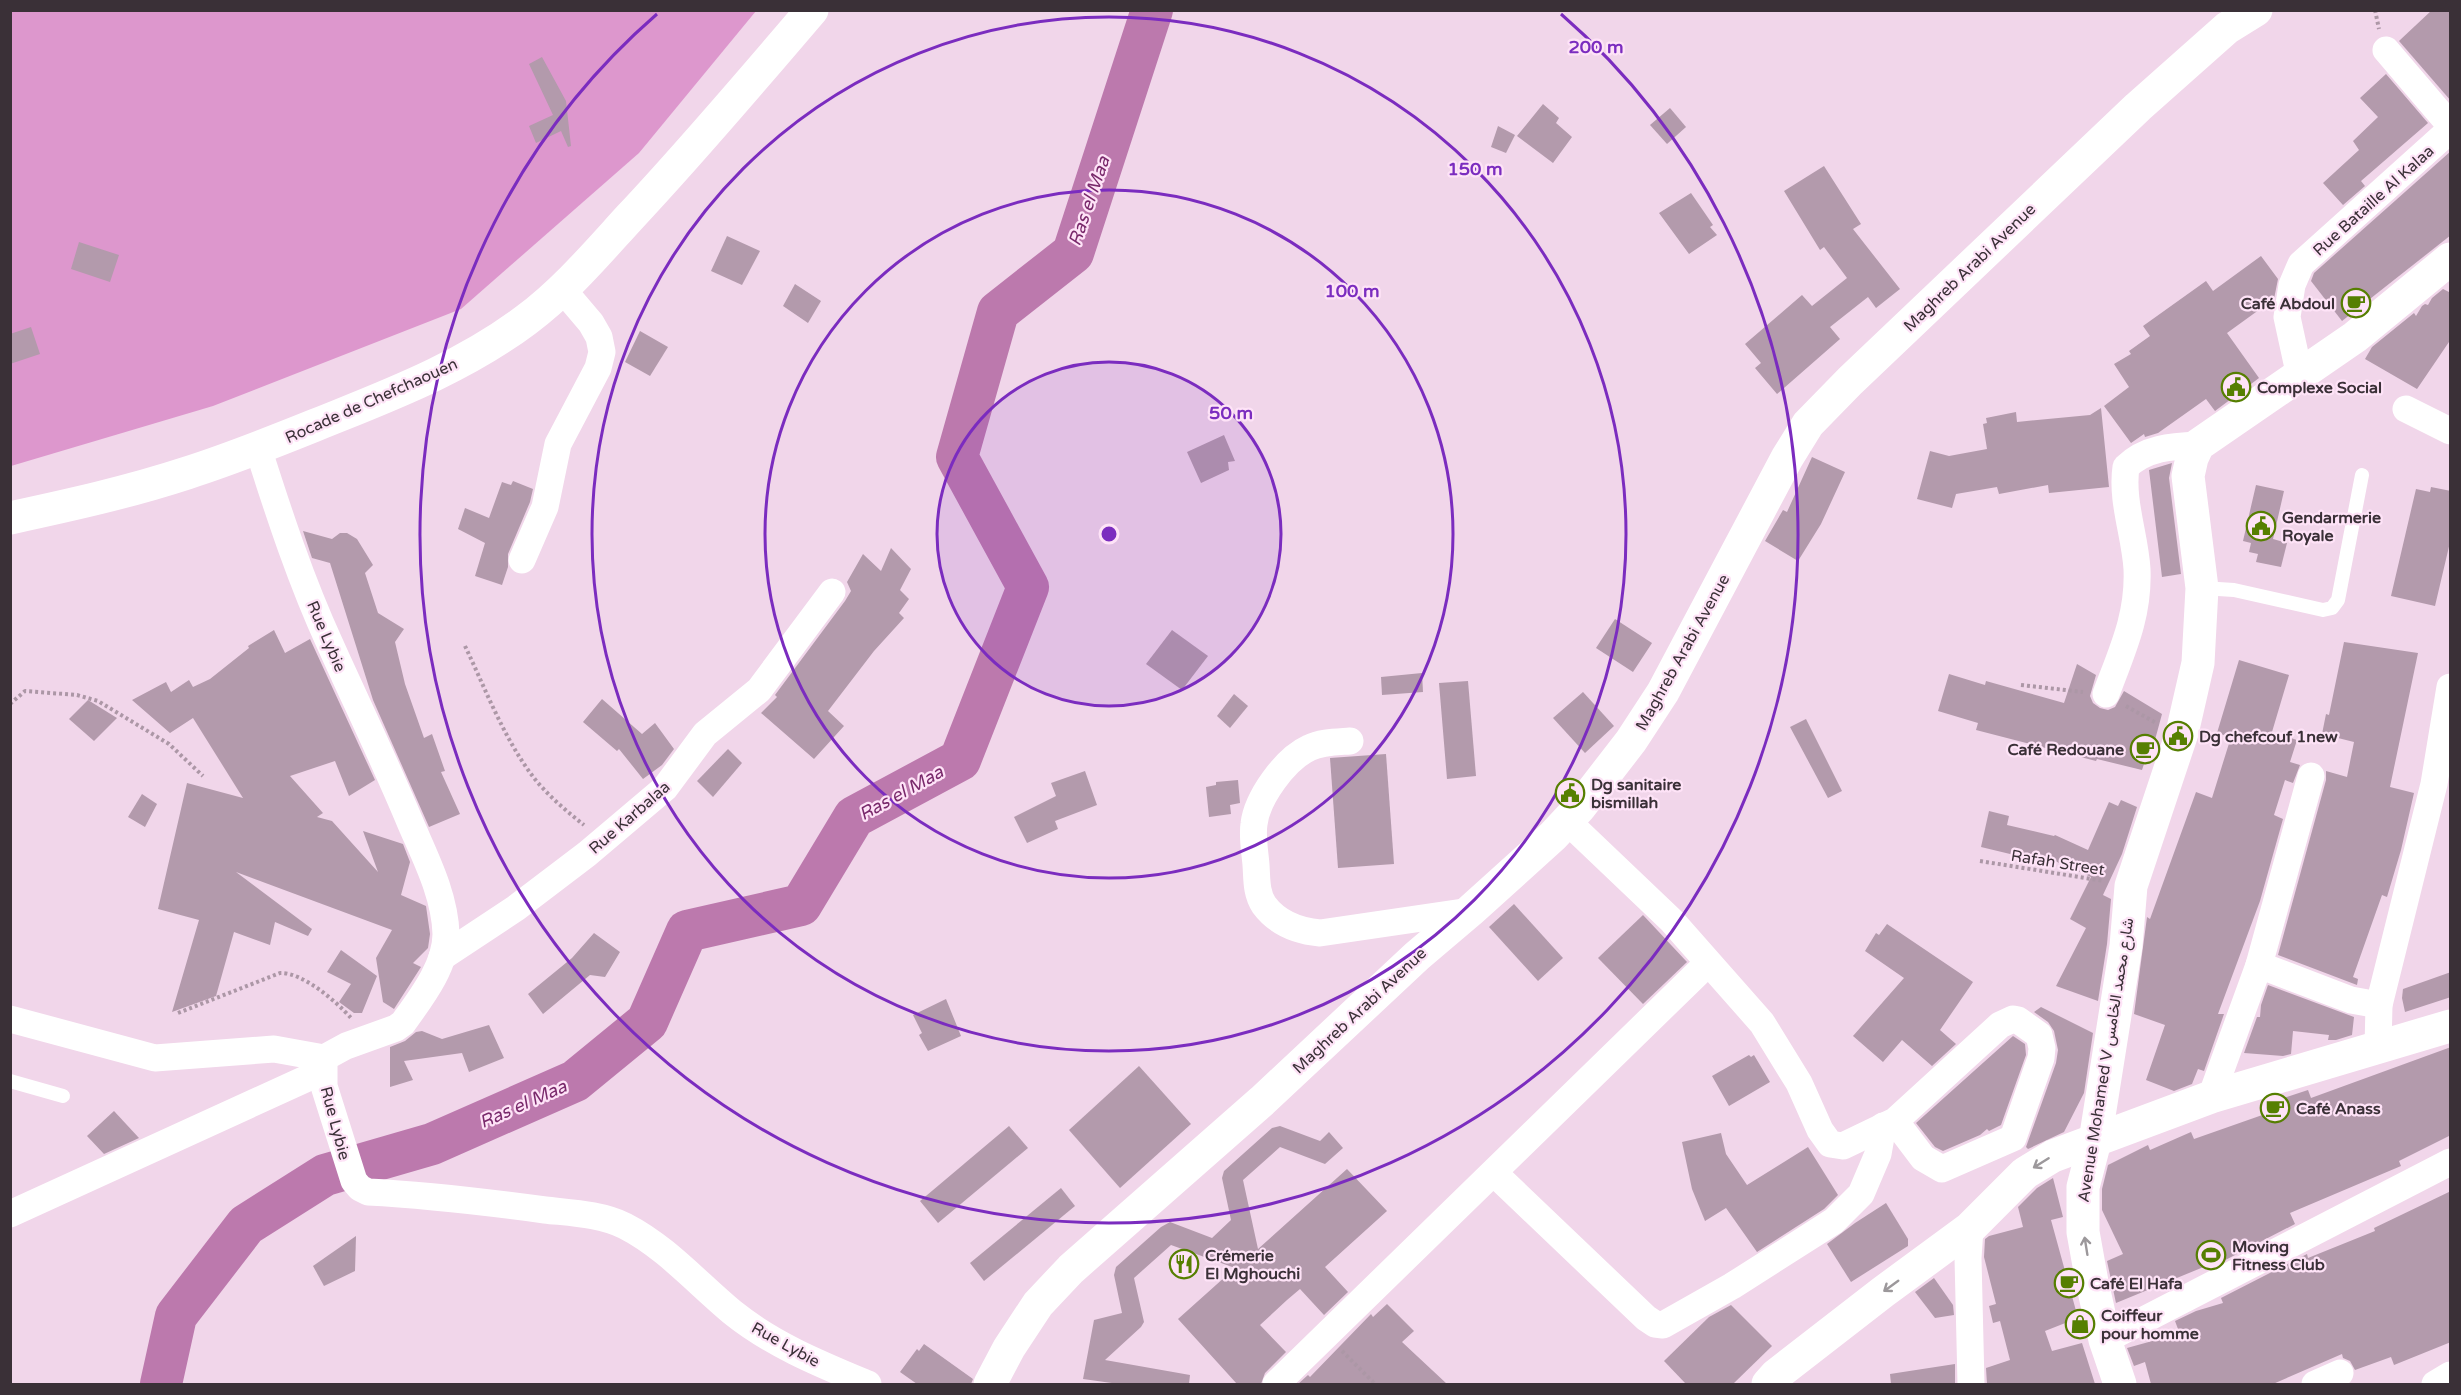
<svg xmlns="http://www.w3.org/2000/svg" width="2461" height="1395" font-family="'Varela Round',Vazirmatn,sans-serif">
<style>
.forest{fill:#dd97cd}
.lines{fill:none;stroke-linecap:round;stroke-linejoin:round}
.river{stroke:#bc79ad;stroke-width:42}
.building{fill:#b39aac}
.path{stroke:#ac97a6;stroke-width:4;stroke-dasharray:3 3;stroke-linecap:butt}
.lane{stroke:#fff;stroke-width:14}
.street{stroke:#fff;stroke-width:27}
.secondary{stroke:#fff;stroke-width:33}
.oneway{stroke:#9c989b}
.ring{fill:none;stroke:#7b2cbf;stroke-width:3}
.labels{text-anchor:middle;stroke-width:4.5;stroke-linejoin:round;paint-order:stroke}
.street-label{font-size:16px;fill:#3a3037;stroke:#fee3f7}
.poi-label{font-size:16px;font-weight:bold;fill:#3a3037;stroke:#fee3f7;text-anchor:start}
.water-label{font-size:18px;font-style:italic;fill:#79296b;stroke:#fee3f7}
.centre{fill:#7b2cbf;stroke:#fee3f7;stroke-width:3}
.ring-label{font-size:18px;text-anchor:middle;font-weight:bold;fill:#7b2cbf;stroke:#fee3f7;stroke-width:4.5;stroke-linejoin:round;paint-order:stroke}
</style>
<rect width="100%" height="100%" fill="#f1d6ea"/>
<!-- forest -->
<polygon class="forest" points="11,11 756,11 639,153 461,309 213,406 11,466"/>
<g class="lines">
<!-- river -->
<polyline class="river" points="161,1384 176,1316 246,1225 325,1175 432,1144 575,1081 647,1022 687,931 801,905 854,817 960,760 1028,587 957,457 998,312 1073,253 1152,10"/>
</g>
<!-- building -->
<g class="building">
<polygon points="2432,10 2451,10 2451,101 2399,41"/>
<polygon points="542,57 566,101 571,146 568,147 561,131 536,143 529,126 553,115 529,64"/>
<polygon points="2386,74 2428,123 2361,181 2365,186 2343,205 2323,183 2359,150 2353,141 2378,117 2360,98"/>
<polygon points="1543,104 1559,118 1556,123 1572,137 1553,163 1517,136"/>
<polygon points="1670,108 1686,127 1667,144 1650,125"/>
<polygon points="1498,126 1515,135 1506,153 1491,147"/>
<polygon points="2451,151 2451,235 2342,321 2311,281 2314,273"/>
<polygon points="1824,166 1861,224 1853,229 1900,289 1876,308 1868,297 1830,327 1840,339 1777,394 1755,368 1761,363 1745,344 1802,295 1812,306 1847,278 1824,247 1820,250 1784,191"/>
<polygon points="1691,193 1713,225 1710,227 1717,235 1689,254 1659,213"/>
<polygon points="727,236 760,251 742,285 711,271"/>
<polygon points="79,242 119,255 110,282 71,269"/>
<polygon points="2261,256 2278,279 2274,299 2227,333 2259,378 2215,411 2206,399 2158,433 2145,437 2144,434 2131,443 2104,406 2129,387 2114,364 2131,354 2129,351 2150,336 2143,326 2206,281 2213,291"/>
<polygon points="795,284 821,301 808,323 783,306"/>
<polygon points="2443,289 2451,293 2451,339 2417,389 2365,359 2372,347 2414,313 2416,316 2422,306 2425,304 2428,305 2432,298"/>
<polygon points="31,327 40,354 10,364 10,334"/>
<polygon points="640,331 668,347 650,376 625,362"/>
<polygon points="2101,408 2109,487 2049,493 2048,485 1999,494 1997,487 1956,494 1952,508 1917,499 1930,451 1949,456 1987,449 1983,424 1987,423 1986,418 2016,412 2017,422 2090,415"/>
<polygon points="1224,435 1235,461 1228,462 1229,470 1201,483 1187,452"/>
<polygon points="1812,457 1845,472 1821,524 1798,561 1765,541 1783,510 1787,512"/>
<polygon points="2172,463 2169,478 2181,574 2162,577 2149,470"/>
<polygon points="513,481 533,489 530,502 508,554 508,567 502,585 475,576 485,543 458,529 465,508 489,518 502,482 511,485"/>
<polygon points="2256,485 2284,491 2273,539 2287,543 2281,567 2256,562 2258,554 2249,552 2251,543 2243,541"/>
<polygon points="2431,487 2451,491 2451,538 2435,606 2391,596 2416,489 2430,492"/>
<polygon points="303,531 332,539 340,533 347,533 357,539 373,565 365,573 378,613 404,629 395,642 405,684 424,738 432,734 445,771 441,772 460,814 429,827 373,700 330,563 312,558"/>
<polygon points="891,548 911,569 900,590 909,599 899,613 904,618 874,651 828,711 844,726 814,759 761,713 777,697 775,695 845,601 851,591 847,582 863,554 881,571"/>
<polygon points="1615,619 1652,643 1633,672 1596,648"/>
<polygon points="274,630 285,653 310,639 375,780 349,796 335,761 290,776 323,813 317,817 332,821 378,872 363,831 403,844 410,862 401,895 426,906 430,934 428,948 413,963 421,967 394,1009 383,1002 376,958 392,930 236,872 312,929 308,936 275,922 270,945 234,932 216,996 172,1012 199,920 158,909 187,783 243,798 193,718 170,733 132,700 166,682 171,692 189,680 193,687 210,679 249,648 248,646"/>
<polygon points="1172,630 1208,656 1182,690 1146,664"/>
<polygon points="2344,642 2418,653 2390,787 2414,793 2401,850 2387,897 2382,895 2353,977 2358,979 2357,985 2278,955 2326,780 2326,771 2347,777 2354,742 2322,734 2326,714 2329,715"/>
<polygon points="2239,660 2289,675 2272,732 2297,740 2290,762 2300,765 2293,783 2285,780 2274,815 2283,819 2260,901 2218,1014 2224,1014 2204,1071 2198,1069 2192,1084 2174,1091 2146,1080 2165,1025 2134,1014 2147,917 2150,919 2196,792 2212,798 2231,737 2217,733"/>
<polygon points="2077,664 2096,675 2090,696 2093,703 2100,708 2108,710 2115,707 2124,691 2162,714 2149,762 2145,761 2142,770 2097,759 2096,761 1976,730 1978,723 1938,711 1949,674 1985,685 1986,681 2064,703"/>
<polygon points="1422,673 1423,692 1382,695 1381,677"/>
<polygon points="1468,681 1476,776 1447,779 1439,683"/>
<polygon points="1583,692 1614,726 1585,753 1553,718"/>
<polygon points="1234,694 1248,706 1230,728 1217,716"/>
<polygon points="602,699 642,734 655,723 674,749 662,765 643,779 619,749 617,751 583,722"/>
<polygon points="88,700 117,718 94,741 69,719"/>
<polygon points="1806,719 1842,791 1828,798 1790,727"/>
<polygon points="728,749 742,763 713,797 697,781"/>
<polygon points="1386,754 1394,864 1338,868 1330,758"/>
<polygon points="1085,771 1097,805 1055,821 1058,829 1027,843 1014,817 1056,796 1051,783"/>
<polygon points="1238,780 1240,803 1230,805 1231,814 1209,817 1206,787 1216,785 1216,782"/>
<polygon points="142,794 157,804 145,827 128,817"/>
<polygon points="2121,800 2137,807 2122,854 2103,895 2111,899 2107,944 2098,1001 2056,986 2086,928 2070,919 2091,877 2037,853 2035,860 1981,847 1989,811 2009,816 2007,825 2054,836 2055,835 2088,850 2109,802 2118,806"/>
<polygon points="1514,904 1563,958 1538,981 1489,927"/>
<polygon points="1643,915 1687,962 1643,1004 1598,958"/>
<polygon points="1887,924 1973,982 1940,1030 1956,1044 1932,1066 1902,1040 1883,1062 1853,1036 1904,978 1865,951 1876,933 1879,935"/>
<polygon points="594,933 620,952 605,977 590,975 543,1014 528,994 572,958"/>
<polygon points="341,950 377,976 362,1013 354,1013 339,1002 351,984 327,972"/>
<polygon points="2451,972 2451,997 2405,1012 2402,998 2403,989"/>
<polygon points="2268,985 2354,1017 2352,1035 2336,1040 2328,1040 2329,1035 2293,1031 2291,1054 2283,1056 2244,1053 2257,1017 2260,1017 2261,1005"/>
<polygon points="946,999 961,1036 928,1051 919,1035 922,1033 913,1015"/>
<polygon points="2041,1007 2093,1033 2084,1093 2064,1132 2028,1149 2026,1147 2056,1063 2058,1050 2054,1031 2048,1022 2034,1012"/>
<polygon points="489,1025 504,1058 469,1072 462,1053 404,1061 413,1080 390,1087 390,1047 405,1041 416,1032 422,1031 442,1039"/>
<polygon points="2013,1036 2025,1044 2026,1055 2001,1125 1989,1131 1987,1129 1980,1135 1943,1151 1935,1147 1916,1123"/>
<polygon points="2451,1047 2451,1135 2399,1161 2401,1166 2290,1213 2295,1224 2208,1269 2206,1266 2116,1303 2107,1261 2123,1254 2102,1210 2102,1189 2108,1165 2148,1145 2150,1150 2191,1132 2194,1139 2268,1113 2265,1104 2308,1090 2311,1098"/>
<polygon points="1749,1055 1751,1057 1754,1055 1770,1082 1729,1106 1712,1076"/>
<polygon points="1139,1066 1191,1124 1120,1188 1069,1130"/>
<polygon points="114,1111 139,1138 104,1154 87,1136"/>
<polygon points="1009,1126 1028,1148 938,1223 920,1201"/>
<polygon points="1280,1126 1320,1141 1329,1132 1343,1148 1325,1164 1280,1147 1243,1180 1258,1249 1347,1169 1387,1211 1325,1267 1348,1292 1324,1315 1300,1289 1287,1300 1260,1325 1286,1352 1265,1373 1261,1384 1237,1384 1178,1319 1235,1268 1171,1245 1134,1278 1144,1322 1141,1327 1105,1360 1190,1375 1189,1384 1119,1384 1083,1379 1094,1320 1122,1313 1114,1275 1116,1267 1161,1227 1170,1222 1212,1238 1231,1220 1222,1178 1224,1171 1272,1128"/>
<polygon points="1721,1133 1726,1154 1747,1185 1808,1147 1838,1195 1824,1209 1757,1252 1726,1208 1705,1221 1692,1189 1682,1142"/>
<polygon points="2053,1178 2063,1217 2051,1220 2078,1318 2045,1331 2052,1351 2082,1343 2095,1384 1987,1384 1986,1368 2010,1360 2000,1321 1993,1323 1989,1306 1996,1304 1984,1257 1985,1239 1989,1236 2023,1227 2018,1207 2037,1188"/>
<polygon points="1061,1188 1075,1206 984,1281 970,1263"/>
<polygon points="2451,1191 2451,1342 2394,1365 2391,1357 2355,1370 2350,1361 2343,1358 2342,1354 2273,1384 2151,1384 2145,1362 2134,1366 2127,1348 2174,1335 2173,1331 2178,1329 2175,1321 2196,1311 2223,1303 2221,1298 2307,1254 2308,1258 2375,1231 2374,1228"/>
<polygon points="1886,1203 1908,1239 1908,1246 1851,1282 1827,1244 1855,1223"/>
<polygon points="356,1236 355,1271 324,1286 313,1266"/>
<polygon points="1934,1278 1953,1305 1954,1315 1935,1318 1915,1292"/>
<polygon points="1387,1304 1414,1331 1402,1342 1447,1384 1298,1384 1308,1375 1310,1377 1371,1314 1373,1317"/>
<polygon points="1731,1305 1772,1346 1733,1384 1686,1384 1664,1361 1709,1317"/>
<polygon points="924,1344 973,1379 971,1384 917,1384 900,1372 917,1349 919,1351"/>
<polygon points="1955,1364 1955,1384 1891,1384 1890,1374"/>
</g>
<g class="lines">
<!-- path -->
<g class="path">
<polyline points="2375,10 2379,29"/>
<path d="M465 646C485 688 503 736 531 774 545 793 565 810 584 825"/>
<polyline points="2021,685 2083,692"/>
<polyline points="10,704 25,691 77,695 98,701 169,744 203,776"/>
<polyline points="2126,706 2156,723"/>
<polyline points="1980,861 2104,881"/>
<path d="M178 1013 280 973C302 972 336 1001 351 1018"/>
<polyline points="1342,1351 1375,1384"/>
</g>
<!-- lane -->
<g class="lane">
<polyline points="2202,588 2234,590 2323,610 2332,608 2338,600 2362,475"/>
<polyline points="10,1081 63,1096"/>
</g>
<!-- street -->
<g class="street">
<polyline points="2386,50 2450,125"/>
<polyline points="2300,377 2287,317 2292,285 2301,264 2450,130"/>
<polyline points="2406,409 2450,431"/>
<path d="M258 448C279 514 301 581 330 644 357 704 385 762 410 822 425 857 445 895 446 934 446 966 421 998 403 1023L396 1028 346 1046 324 1058V1086L354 1181 360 1188 368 1192C427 1195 486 1202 545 1210 571 1213 601 1214 625 1226 666 1247 697 1283 732 1312 773 1345 820 1364 868 1384"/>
<polyline points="522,560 545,507 558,444 598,368 602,352 599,337 591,323 563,290"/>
<path d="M2106 694C2122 651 2139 616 2137 569 2135 535 2121 501 2126 467 2145 448 2172 446 2198 445"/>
<path d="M1350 741C1336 742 1321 742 1309 748 1285 759 1257 798 1254 824 1252 837 1255 852 1256 865 1257 879 1256 893 1264 905 1278 924 1299 931 1320 933L1470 911"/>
<polyline points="1567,821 1672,921 1762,1023 1799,1083 1820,1130 1830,1144 1843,1146 1895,1121 1923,1158 1942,1169 2013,1138 2041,1058 2042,1048 2039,1035 2018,1020 2013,1019 2000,1025 1895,1121"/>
<polyline points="442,957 516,908 587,854 665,788 705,734 759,690 832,592"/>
<polyline points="2259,965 2351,1000 2379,1005"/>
<polyline points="10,1019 155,1058 274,1049 324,1058"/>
<polyline points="2378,1047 2379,1005 2434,784 2450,687"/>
<polyline points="2211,1097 2259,965 2311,776"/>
<polyline points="1494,1173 1646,1318 1655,1324 1663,1325 1732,1286 1834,1221 1861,1194 1878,1154 1883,1126"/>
<polyline points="10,1214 323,1071"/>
<polyline points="1970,1228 1968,1258 1971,1384"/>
<polyline points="2105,1340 2450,1162"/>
<polyline points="1276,1384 1708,963"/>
<polyline points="2315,1384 2340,1373"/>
<polyline points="2435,1384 2450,1375"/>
</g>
<!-- secondary -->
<g class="secondary">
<path d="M10 518C70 505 129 492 187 473 238 457 288 436 338 416 403 390 469 363 526 320 565 291 597 253 630 217 693 150 752 80 812 10"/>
<polyline points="990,1384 1009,1348 1038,1304 1071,1269 1262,1101 1417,956 1470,911 1553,836 1580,807 1631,741 1663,692 1787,458 1808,424 1850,381 2138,107 2227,28 2256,10"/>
<polyline points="1768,1384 1776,1375 1883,1292 1970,1228 2025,1173 2053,1156 2211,1097 2450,1026"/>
<polyline points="2120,1384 2105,1340 2092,1282 2083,1232 2083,1187 2095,1141 2126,946 2131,886 2182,733 2198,663 2202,588 2188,476 2192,458 2198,445 2355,337 2450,259"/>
</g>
</g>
<!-- one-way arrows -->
<defs><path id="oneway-shaft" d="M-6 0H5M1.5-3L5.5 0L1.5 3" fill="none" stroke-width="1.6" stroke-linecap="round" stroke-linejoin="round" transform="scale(1.5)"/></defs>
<g class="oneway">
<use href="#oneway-shaft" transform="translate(2041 1163) rotate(148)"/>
<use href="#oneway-shaft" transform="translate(2086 1246) rotate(-99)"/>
<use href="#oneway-shaft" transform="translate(1891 1286) rotate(144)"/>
</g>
<!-- distance rings -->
<circle cx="1109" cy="534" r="172" fill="#7b2cbf" fill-opacity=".12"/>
<g class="ring">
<circle cx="1109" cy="534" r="172"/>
<circle cx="1109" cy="534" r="344"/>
<circle cx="1109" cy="534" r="517"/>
<path d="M1561 14A689 689 0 1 1 657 14"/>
</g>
<!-- icons -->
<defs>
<g id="cafe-ring" transform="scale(1.5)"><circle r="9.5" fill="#fee3f7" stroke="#567f01" stroke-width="1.5"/><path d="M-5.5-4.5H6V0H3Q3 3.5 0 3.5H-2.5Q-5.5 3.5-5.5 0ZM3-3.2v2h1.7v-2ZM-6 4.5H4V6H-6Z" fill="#567f01"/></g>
<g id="civic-ring" transform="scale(1.5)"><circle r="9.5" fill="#fee3f7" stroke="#567f01" stroke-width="1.5"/><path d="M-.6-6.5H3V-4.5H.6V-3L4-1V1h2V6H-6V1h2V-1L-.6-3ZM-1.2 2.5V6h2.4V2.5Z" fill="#567f01"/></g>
<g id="stadium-ring" transform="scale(1.5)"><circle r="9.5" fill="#fee3f7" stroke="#567f01" stroke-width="1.5"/><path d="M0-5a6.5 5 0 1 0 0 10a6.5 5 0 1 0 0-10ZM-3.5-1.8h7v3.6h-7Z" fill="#567f01"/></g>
<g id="restaurant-ring" transform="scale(1.5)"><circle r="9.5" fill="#fee3f7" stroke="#567f01" stroke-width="1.5"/><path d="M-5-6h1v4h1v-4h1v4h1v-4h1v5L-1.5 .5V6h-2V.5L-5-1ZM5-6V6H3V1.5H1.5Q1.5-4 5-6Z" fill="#567f01"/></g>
<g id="shop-ring" transform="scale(1.5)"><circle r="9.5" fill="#fee3f7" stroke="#567f01" stroke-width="1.5"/><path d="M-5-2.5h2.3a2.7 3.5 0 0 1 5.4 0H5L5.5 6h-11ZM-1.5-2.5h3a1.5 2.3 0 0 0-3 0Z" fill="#567f01"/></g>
</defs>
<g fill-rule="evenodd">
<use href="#cafe-ring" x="2356" y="303"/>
<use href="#civic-ring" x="2236" y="387"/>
<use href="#civic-ring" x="2261" y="526"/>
<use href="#civic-ring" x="2178" y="736"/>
<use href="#cafe-ring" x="2145" y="749"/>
<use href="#civic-ring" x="1570" y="793"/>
<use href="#cafe-ring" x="2275" y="1108"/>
<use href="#stadium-ring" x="2211" y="1255"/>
<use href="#restaurant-ring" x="1184" y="1264"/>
<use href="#cafe-ring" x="2069" y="1283"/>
<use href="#shop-ring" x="2080" y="1324"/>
</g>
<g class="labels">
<!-- street labels -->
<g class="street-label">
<text transform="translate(2373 200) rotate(-42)" y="6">Rue Bataille Al Kalaa</text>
<text transform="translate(1969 267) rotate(-44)" y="6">Maghreb Arabi Avenue</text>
<text transform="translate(371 400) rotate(-24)" y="6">Rocade de Chefchaouen</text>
<text transform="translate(327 636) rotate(67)" y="6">Rue Lybie</text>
<text transform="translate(1682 652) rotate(-61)" y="6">Maghreb Arabi Avenue</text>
<text transform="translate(629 817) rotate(-41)" y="6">Rue Karbalaa</text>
<text transform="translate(2058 862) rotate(9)" y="6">Rafah Street</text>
<text transform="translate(1359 1010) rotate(-43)" y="6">Maghreb Arabi Avenue</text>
<text transform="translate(2105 1060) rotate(-81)" y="6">Avenue Mohamed V شارع محمد الخامس</text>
<text transform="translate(336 1123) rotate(75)" y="6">Rue Lybie</text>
<text transform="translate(786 1344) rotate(29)" y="6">Rue Lybie</text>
</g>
<!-- poi labels -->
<g class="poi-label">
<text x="2335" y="309" text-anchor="end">Café Abdoul</text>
<text x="2257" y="393">Complexe Social</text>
<text x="2282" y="523">Gendarmerie<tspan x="2282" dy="18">Royale</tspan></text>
<text x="2199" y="742">Dg chefcouf 1new</text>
<text x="2124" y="755" text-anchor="end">Café Redouane</text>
<text x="1591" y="790">Dg sanitaire<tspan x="1591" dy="18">bismillah</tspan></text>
<text x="2296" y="1114">Café Anass</text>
<text x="2232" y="1252">Moving<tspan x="2232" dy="18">Fitness Club</tspan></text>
<text x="1205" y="1261">Crémerie<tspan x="1205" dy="18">El Mghouchi</tspan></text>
<text x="2090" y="1289">Café El Hafa</text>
<text x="2101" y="1321">Coiffeur<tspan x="2101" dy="18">pour homme</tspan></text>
</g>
<!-- water labels -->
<g class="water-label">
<text transform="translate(1089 201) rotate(-71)" y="6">Ras el Maa</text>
<text transform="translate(901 793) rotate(-29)" y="6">Ras el Maa</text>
<text transform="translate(523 1104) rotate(-24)" y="6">Ras el Maa</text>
</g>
</g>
<circle cx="1109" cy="534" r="9" class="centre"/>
<g class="ring-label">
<text x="1596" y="53">200 m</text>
<text x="1475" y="175">150 m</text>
<text x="1352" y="297">100 m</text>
<text x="1231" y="419">50 m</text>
</g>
<!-- border -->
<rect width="2461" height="1395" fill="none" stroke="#3a3037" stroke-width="24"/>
</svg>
